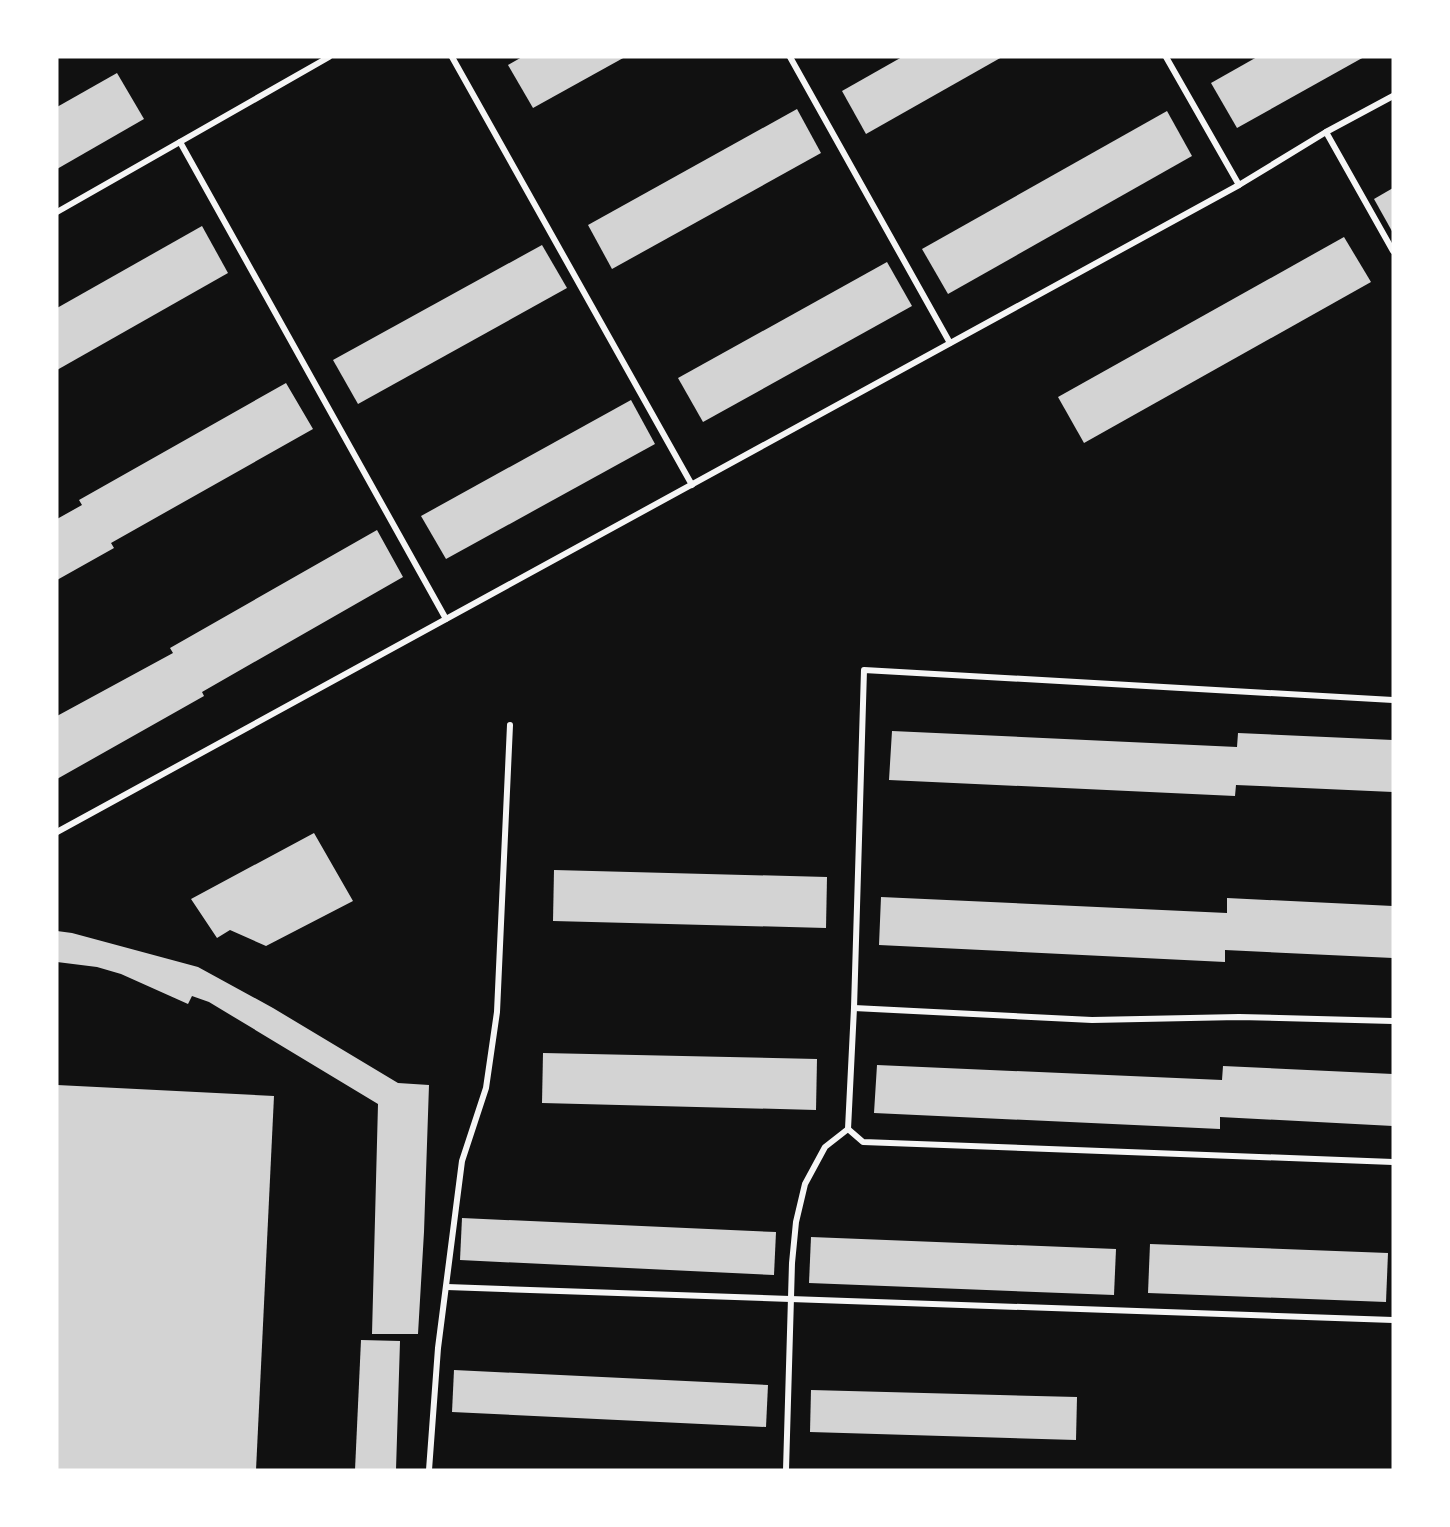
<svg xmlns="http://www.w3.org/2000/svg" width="1450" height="1527" font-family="'Alegreya Sans',sans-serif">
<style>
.building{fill:#d3d3d3}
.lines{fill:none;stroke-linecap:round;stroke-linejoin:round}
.minor{stroke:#f5f5f5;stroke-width:6}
</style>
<rect width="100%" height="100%" fill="#111"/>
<!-- building -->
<g class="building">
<polygon points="522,57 625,57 533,108 508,65"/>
<polygon points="902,57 1002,57 866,134 842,91"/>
<polygon points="1257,57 1364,57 1237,128 1211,83"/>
<polygon points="117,73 144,119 57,169 57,107"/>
<polygon points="797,109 821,153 612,269 588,225"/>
<polygon points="1167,111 1192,156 948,294 922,249"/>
<polygon points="1393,188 1393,233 1374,199"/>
<polygon points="202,226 228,273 57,370 57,308"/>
<polygon points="1344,237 1371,282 1084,443 1058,397"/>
<polygon points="542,245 567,288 358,404 333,360"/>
<polygon points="887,262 912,306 703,422 678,378"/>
<polygon points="286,383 313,429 111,543 114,548 57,580 57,519 82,505 79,500"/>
<polygon points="631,400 655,444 446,559 421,516"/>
<polygon points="377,530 403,577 202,692 204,696 57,779 57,716 173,653 170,648"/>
<polygon points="892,731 1237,747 1238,733 1393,740 1393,792 1236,785 1235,796 889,780"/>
<polygon points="314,833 353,901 266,946 230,930 217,938 191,899"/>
<polygon points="554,870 827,877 826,928 553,921"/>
<polygon points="881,897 1227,913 1227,898 1393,906 1393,958 1225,950 1225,962 879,945"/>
<polygon points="57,931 72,933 198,967 273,1008 398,1083 429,1085 424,1232 418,1334 372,1334 378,1104 209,1002 192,996 188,1004 121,974 97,967 57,962"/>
<polygon points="543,1053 817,1059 816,1110 542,1103"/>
<polygon points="877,1065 1222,1080 1223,1066 1393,1074 1393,1126 1220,1117 1220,1129 874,1113"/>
<polygon points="57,1085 274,1096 256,1470 57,1470"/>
<polygon points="462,1218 776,1232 774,1275 460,1260"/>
<polygon points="811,1237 1116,1249 1114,1295 809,1283"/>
<polygon points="1150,1244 1388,1253 1386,1302 1148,1293"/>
<polygon points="361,1340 400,1341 396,1470 355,1470"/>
<polygon points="454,1370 768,1385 766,1427 452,1412"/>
<polygon points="811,1390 1077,1397 1076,1440 810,1432"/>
</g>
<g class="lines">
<!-- minor -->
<g class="minor">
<polyline points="452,57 692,485"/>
<polyline points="790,57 950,343"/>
<polyline points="1166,57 1239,185"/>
<polyline points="1326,132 1393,251"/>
<polyline points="180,142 446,619"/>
<polyline points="57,212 329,57"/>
<polyline points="57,832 1239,185 1326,132 1393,96"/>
<polyline points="854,1008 1092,1020 1239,1017 1393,1021"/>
<polyline points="848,1129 863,1142 1393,1162"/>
<polyline points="447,1287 1393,1320"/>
<polyline points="429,1470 438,1348 462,1161 486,1088 497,1012 510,725"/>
<polyline points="786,1470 792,1263 796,1222 805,1184 825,1147 848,1129 854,1008 864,670 1393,700"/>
</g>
</g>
<!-- border -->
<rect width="1450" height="1527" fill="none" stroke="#ffffff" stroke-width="117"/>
</svg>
